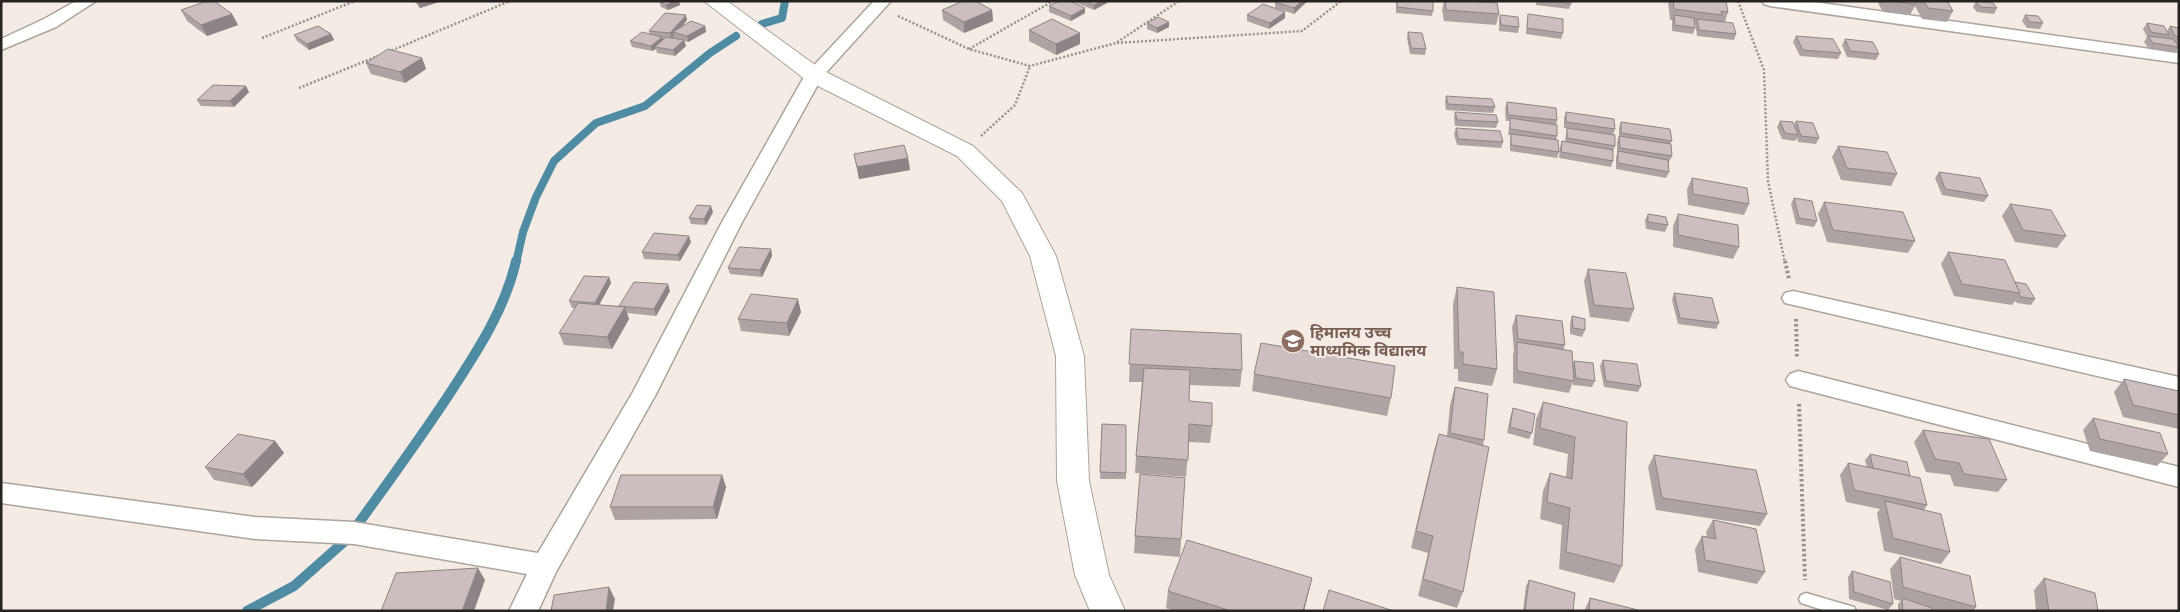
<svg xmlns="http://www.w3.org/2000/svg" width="2180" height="612" font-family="'Roboto Condensed','Noto Sans Devanagari',sans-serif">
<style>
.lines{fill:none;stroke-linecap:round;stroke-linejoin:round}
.stream-far1{stroke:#4f8ca3;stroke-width:8}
.stream{stroke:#4f8ca3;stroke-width:10}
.service-casing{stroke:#aca49d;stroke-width:3}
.minor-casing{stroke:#aca49d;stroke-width:3}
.tertiary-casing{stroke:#aca49d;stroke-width:2}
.path-far1{stroke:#96918c;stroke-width:2.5;stroke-dasharray:2 2;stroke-linecap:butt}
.path{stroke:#96918c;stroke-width:4;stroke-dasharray:2.5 2.5;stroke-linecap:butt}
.service{fill:#fff;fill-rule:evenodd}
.minor{fill:#fff;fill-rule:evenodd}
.tertiary{fill:#fff;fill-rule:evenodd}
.wall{fill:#aea3a3}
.shaded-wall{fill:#8d8585}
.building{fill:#cabebe;stroke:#8d8585}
.labels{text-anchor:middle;stroke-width:4;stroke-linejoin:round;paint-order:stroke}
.education-label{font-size:16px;font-weight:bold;fill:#785e54;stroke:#f3ebe4;text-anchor:start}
</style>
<rect width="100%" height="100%" fill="#f3ebe4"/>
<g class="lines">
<!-- stream-far1 -->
<g class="stream-far1">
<polyline points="762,24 782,18 785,1"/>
<polyline points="516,263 523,232 536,197 554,161 596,123 645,106 710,53 736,36"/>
</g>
<!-- stream -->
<path class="stream" d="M247 611 294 586 354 533 358 524C390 480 422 436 452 390 478 350 505 309 516 261"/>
<!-- service casing -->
<g class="service-casing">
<polygon id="service" points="1806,593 1854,607 1856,611 1826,611 1801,603 1799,599 1801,595"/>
</g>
<!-- minor casing -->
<g class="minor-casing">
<g id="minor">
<polygon points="76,1 96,1 56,27 1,50 1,39 44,19"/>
<polygon points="874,1 891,1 822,77 741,224 656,394 556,572 538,611 509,611 527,574 354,544 255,539 1,503 1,483 255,517 354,522 538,553 633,392 721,224 805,75"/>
<polygon points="1762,1 1807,1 2179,53 2179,63 1770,6 1764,4"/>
<polygon points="1793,291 2179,377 2179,395 1785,303 1782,298 1785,293"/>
<polygon points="1798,371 2179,467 2179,487 1790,386 1786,380 1790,374"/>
</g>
</g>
<!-- tertiary casing -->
<g class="tertiary-casing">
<polygon id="tertiary" points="704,1 727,1 822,70 973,146 1022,193 1056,256 1084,356 1089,481 1109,575 1125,611 1090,611 1075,575 1057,481 1056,356 1030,256 1002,201 957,156 806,80"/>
</g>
<!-- path-far1 -->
<g class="path-far1">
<polyline points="1738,1 1764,70 1768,181 1785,263"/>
<polyline points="898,16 969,49 1030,66 1116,43 1179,1"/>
<polyline points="262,38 355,1"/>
<polyline points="1117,43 1302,31 1341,1"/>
<polyline points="969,49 1053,1"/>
<polyline points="388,52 510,1"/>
<polyline points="299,88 378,56"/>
<polyline points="981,136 1015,105 1030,66"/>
</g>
<!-- path -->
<g class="path">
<polyline points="1785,261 1789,279"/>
<polyline points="1796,319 1797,358"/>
<polyline points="1799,404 1805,580"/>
</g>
<!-- service -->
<use href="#service" class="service"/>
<!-- minor -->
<use href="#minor" class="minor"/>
<!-- tertiary -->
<use href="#tertiary" class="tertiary"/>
</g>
<!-- wall -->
<g class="wall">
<polygon points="414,1 442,1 420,8"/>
<polygon points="659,1 679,1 680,5 668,10 661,7"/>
<polygon points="1072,1 1107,1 1107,3 1094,10"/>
<polygon points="1396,1 1433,1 1433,11 1432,16 1396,13"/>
<polygon points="1444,1 1467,1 1499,14 1496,25 1444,21 1442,10"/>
<polygon points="1536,1 1571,1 1571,4 1569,9 1536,5"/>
<polygon points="1668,1 1726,1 1728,12 1725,22 1736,34 1734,40 1697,36 1695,23 1695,28 1693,34 1672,31 1672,20 1670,20"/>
<polygon points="1877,1 1947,1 1953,11 1947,22 1922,19 1915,6 1910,15 1883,12"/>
<polygon points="1976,1 1997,8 1994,14 1977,12 1973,7"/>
<polygon points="1275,2 1307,2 1294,14 1275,8"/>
<polygon points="1049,6 1085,13 1071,21 1049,12"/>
<polygon points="181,10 232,14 238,25 207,36 187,21"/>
<polygon points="942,10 992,10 993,21 964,33 943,20"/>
<polygon points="1528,14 1563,33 1561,39 1526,34 1527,20"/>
<polygon points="1247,15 1285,18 1269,29 1247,21"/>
<polygon points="1500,15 1519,27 1518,33 1499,31 1499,21"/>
<polygon points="2025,15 2043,23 2040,29 2027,28 2022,21"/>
<polygon points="687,20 682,27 705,26 706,32 688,42 684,41 686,46 675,56 657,53 656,49 652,51 632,47 630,41 650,34 649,31"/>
<polygon points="1169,22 1169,27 1157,33 1147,29 1147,23"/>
<polygon points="2147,23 2167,31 2170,26 2179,28 2179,43 2176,43 2179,47 2175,53 2149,49 2144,42 2147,37 2143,29"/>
<polygon points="1029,30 1080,44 1056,55 1029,41"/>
<polygon points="1408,32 1426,49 1425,55 1410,54 1407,38"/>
<polygon points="331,34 334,40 309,50 297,41 294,35"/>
<polygon points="1796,36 1841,53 1838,59 1800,56 1793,42"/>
<polygon points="1845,39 1879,54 1876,60 1847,57 1842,45"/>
<polygon points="422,58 426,69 405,83 371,74 366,63"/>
<polygon points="249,92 234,107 201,106 197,100"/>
<polygon points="1446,96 1495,107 1493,113 1446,110 1445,102"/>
<polygon points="1507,102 1557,120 1556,125 1557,136 1556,140 1559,152 1557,158 1510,151 1510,140 1511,135 1508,135 1510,121 1506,121 1505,108"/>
<polygon points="1455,112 1498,122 1496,128 1455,126 1454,118"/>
<polygon points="1566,112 1615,129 1613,135 1615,146 1613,152 1613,161 1611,167 1559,158 1560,147 1562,141 1565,142 1566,134 1567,128 1564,128 1564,118"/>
<polygon points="1780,121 1794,125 1796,121 1819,138 1816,144 1798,142 1797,138 1795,141 1782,139 1777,127"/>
<polygon points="1621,122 1672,141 1670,144 1672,156 1669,162 1669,172 1666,178 1616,169 1616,157 1617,154 1617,142 1619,136 1619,128"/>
<polygon points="1456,128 1503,142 1501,148 1457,145 1454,134"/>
<polygon points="1838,146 1897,174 1891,186 1841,180 1832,157"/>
<polygon points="854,154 908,158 910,170 859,179 856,165"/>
<polygon points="1939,172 1988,196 1984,202 1942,195 1935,178"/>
<polygon points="1692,178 1749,204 1744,215 1688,205 1687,189"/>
<polygon points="1794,198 1817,221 1814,227 1796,224 1791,204"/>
<polygon points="1824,202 1915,241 1908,253 1827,242 1818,214"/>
<polygon points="2010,204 2066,236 2057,248 2015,242 2002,216"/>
<polygon points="713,212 706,225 691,224 689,218"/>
<polygon points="1648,214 1668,225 1665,232 1646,229 1645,220"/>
<polygon points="1678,214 1739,247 1733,259 1673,247 1673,226"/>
<polygon points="691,242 680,261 644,259 642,252"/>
<polygon points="771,249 772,256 762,277 730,274 728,268"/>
<polygon points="1948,252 2015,282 2035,299 2031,305 2017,303 2015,301 2012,305 1954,296 1941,264"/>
<polygon points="1588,269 1634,309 1629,322 1590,317 1584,281"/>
<polygon points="609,277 611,283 599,305 619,306 670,291 656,316 627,313 629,319 612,349 564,345 559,333 575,308 572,308 569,301"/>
<polygon points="1457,287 1497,369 1492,386 1458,381 1458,369 1454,369 1453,304"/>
<polygon points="1674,293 1719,323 1716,329 1678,324 1672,300"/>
<polygon points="801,312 789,336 741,331 738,319"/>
<polygon points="1516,315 1565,345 1563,350 1573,365 1574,361 1595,381 1592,387 1573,385 1573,382 1569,393 1513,383 1513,354 1514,351 1512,327"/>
<polygon points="1572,316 1585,330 1582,337 1570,334 1570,323"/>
<polygon points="1131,329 1242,370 1240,387 1189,385 1189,401 1212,426 1210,443 1189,442 1186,477 1135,473 1136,456 1142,382 1129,382"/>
<polygon points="1603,360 1641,386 1638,392 1604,387 1600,366"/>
<polygon points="1254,374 1391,398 1387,416 1252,391"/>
<polygon points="2124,379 2179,391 2179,429 2123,417 2114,392"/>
<polygon points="1455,387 1484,440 1483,445 1463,592 1457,608 1418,596 1428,553 1411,548 1434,451 1439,434 1447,436 1450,405"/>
<polygon points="1543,402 1627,422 1622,566 1614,583 1559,569 1562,525 1540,519 1543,491 1550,473 1566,477 1568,454 1533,445 1536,419"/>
<polygon points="1513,408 1532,433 1529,439 1507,433 1511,414"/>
<polygon points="2093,418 2168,454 2157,466 2090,451 2083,430"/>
<polygon points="1102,424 1126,425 1126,479 1100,479"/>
<polygon points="1923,430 2007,480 1998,492 1954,486 1950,475 1926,472 1914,442"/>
<polygon points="275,441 284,453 252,487 214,480 205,467"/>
<polygon points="1870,454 1910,476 1927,505 1924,510 1950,552 1941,564 1884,551 1877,513 1880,509 1846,502 1840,475 1848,463 1867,467 1865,460"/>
<polygon points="1654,455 1767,514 1760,526 1656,510 1648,467"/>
<polygon points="722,475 726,487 717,519 615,520 610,507"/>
<polygon points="1713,520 1765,572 1757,584 1698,572 1695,549 1702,536 1707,537 1706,532"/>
<polygon points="1135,536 1181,539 1180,557 1134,553"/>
<polygon points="1900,557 1976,607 1973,611 1937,611 1932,609 1932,611 1898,611 1898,604 1901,601 1894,599 1890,569"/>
<polygon points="1852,571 1893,604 1888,610 1849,599 1848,577"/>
<polygon points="1312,578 1304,611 1175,611 1166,608 1168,591"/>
<polygon points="2044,578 2098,611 2036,611 2034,590"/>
<polygon points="1529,580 1573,611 1523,611 1526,586"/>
<polygon points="1590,598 1638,611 1584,611"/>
</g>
<!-- shaded-wall -->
<g class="shaded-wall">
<polygon points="417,1 442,1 420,8"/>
<polygon points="674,1 679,1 680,5 668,10 666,5"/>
<polygon points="1100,1 1107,1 1107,3 1094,10 1094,5"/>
<polygon points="1302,1 1307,1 1294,14 1294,8"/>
<polygon points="1085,8 1085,13 1071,21 1071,16"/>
<polygon points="992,10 993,21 964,33 964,22"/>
<polygon points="1285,12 1285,18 1269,29 1270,23"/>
<polygon points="232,14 238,25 207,36 201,25"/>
<polygon points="686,15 687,20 676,33 673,32 674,35 672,39 670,33"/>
<polygon points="1169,22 1169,27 1157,33 1157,28"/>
<polygon points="705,26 706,32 688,42 687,36"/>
<polygon points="1080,33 1080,44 1056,55 1056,44"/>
<polygon points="331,34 334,40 309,50 307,44"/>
<polygon points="662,37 664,42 655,47 656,49 652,51 651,46"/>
<polygon points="684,40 686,46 675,56 673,50"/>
<polygon points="422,58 426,69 405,83 400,72"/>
<polygon points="246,86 249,92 234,107 230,101"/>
<polygon points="908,158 910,170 859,179 857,167"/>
<polygon points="711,206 713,212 706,225 704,219"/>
<polygon points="689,236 691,242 680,261 678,255"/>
<polygon points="771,249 772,256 762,277 760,270"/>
<polygon points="609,277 611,283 597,309 595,303"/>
<polygon points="668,284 670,291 656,316 654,309"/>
<polygon points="798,299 801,312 789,336 787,323"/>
<polygon points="625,307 629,319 612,349 607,337"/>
<polygon points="275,441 284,453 252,487 243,474"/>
<polygon points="722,475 726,487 717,519 713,507"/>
<polygon points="478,568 485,580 474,611 462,611"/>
<polygon points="1312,578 1304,611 1303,611"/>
<polygon points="609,587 615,599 613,611 606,611"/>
</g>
<!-- building -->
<g class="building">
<polygon points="207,1 214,1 232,14 201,25 181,10"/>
<polygon points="660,1 674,1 666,5"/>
<polygon points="963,1 976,1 992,10 964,22 942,10"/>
<polygon points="1059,1 1070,1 1085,8 1071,16 1049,6"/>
<polygon points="1086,1 1100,1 1094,5"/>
<polygon points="1277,1 1302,1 1294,8 1275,2"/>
<polygon points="1397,1 1433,1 1433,11 1397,7"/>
<polygon points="1445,1 1467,1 1497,3 1499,14 1446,10"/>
<polygon points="1554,1 1571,1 1571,4"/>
<polygon points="1673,1 1726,1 1728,12 1721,11 1722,15 1674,9"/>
<polygon points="1888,1 1914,1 1916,4"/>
<polygon points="1924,1 1947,1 1953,11 1928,8"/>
<polygon points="1976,1 1993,3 1997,8 1980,7"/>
<polygon points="1263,4 1285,12 1270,23 1247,15"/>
<polygon points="665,13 686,15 670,33 649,31"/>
<polygon points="1528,14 1563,19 1563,33 1527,28"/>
<polygon points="1500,15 1518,17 1519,27 1501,25"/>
<polygon points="1674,15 1694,18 1695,28 1675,25"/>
<polygon points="2025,15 2038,16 2043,23 2030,22"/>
<polygon points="1158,17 1169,22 1157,28 1147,23"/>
<polygon points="1052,19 1080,33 1056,44 1029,30"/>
<polygon points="1697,19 1733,23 1736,34 1699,30"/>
<polygon points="691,21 705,26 687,36 673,32"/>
<polygon points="2147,23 2164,26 2169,35 2151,32"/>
<polygon points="318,26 331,34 307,44 294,35"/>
<polygon points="2170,26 2179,28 2179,37 2175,36"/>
<polygon points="642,32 662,37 651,46 630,41"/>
<polygon points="1408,32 1422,33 1426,49 1411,48"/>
<polygon points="1796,36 1833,39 1841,53 1803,50"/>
<polygon points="2148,36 2173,39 2179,47 2153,43"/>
<polygon points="666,37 684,40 673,50 655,47"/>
<polygon points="1845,39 1873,42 1879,54 1850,51"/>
<polygon points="388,49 422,58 400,72 366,63"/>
<polygon points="213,85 246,86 230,101 197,100"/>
<polygon points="1446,96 1492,99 1495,107 1448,104"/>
<polygon points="1507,102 1556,108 1557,120 1508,115"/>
<polygon points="1455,112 1496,115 1498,122 1457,120"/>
<polygon points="1566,112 1614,119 1615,129 1566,122"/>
<polygon points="1510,118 1557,125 1557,136 1510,129"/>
<polygon points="1780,121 1793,122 1798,135 1785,133"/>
<polygon points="1796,121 1813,123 1819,138 1801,136"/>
<polygon points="1621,122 1670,129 1672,141 1621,133"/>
<polygon points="1456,128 1500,131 1503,142 1458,139"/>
<polygon points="1567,128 1615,135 1615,146 1567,138"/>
<polygon points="1511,134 1558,140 1559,152 1511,145"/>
<polygon points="1619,136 1671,144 1672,156 1620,148"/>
<polygon points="1562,141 1613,150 1613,161 1561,152"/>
<polygon points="904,145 908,158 857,167 854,154"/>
<polygon points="1838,146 1887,152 1897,174 1847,168"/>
<polygon points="1618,151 1668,160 1669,172 1618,163"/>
<polygon points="1939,172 1980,178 1988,196 1945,189"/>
<polygon points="1692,178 1747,188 1749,204 1693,194"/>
<polygon points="1794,198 1812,201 1817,221 1799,218"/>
<polygon points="1824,202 1903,212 1915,241 1833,230"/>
<polygon points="2010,204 2051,210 2066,236 2023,230"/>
<polygon points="697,205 711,206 704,219 689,218"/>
<polygon points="1648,214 1666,217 1668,225 1648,222"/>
<polygon points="1678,214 1738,225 1739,247 1678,235"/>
<polygon points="654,233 689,236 678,255 642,252"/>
<polygon points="739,247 771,249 760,270 728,268"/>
<polygon points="1948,252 2005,260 2020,293 1962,284"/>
<polygon points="1588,269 1626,273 1634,309 1594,305"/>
<polygon points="584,276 609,277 595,303 569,301"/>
<polygon points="634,282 668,284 654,309 619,306"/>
<polygon points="2015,282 2026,284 2035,299 2021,297 2019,294 2020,293"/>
<polygon points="1457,287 1494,292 1497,369 1463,364 1463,352 1459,352"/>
<polygon points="1674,293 1712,298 1719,323 1680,318"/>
<polygon points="751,294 798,299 787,323 738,319"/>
<polygon points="578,303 625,307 607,337 559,333"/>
<polygon points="1516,315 1562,321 1565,345 1518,339"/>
<polygon points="1572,316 1585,319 1585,330 1573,328"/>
<polygon points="1131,329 1241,334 1242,370 1129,364"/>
<polygon points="1517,342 1572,351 1574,381 1517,371"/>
<polygon points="1261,343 1395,366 1391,398 1254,374"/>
<polygon points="1603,360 1637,364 1641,386 1606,381"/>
<polygon points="1574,361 1593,363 1595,381 1576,378"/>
<polygon points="1144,368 1190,370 1189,401 1212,403 1212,426 1189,424 1188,460 1136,456"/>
<polygon points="2124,379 2179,391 2179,415 2133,405"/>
<polygon points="1455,387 1488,394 1484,440 1450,433"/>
<polygon points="1543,402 1627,422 1622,566 1566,552 1570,508 1547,502 1550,473 1572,479 1575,437 1540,428"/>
<polygon points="1513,408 1535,414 1532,433 1510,427"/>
<polygon points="2093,418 2160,433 2168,454 2100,439"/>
<polygon points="1102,424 1126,425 1126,473 1100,472"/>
<polygon points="1923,430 1989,439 2007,480 1964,474 1959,463 1935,459"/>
<polygon points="238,434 275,441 243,474 205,467"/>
<polygon points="1439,434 1489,447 1463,592 1423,579 1433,536 1416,531"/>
<polygon points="1870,454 1907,462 1910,476 1873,468"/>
<polygon points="1654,455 1756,470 1767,514 1662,498"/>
<polygon points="1848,463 1920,478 1927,505 1854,490"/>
<polygon points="1140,474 1185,478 1181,539 1135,536"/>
<polygon points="621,475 722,475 713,507 610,507"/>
<polygon points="1885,501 1941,514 1950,552 1893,538"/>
<polygon points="1713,520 1756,529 1765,572 1705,560 1702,536 1716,539"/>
<polygon points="1187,540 1312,578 1303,611 1231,611 1168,591"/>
<polygon points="1900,557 1970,576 1976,607 1903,587"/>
<polygon points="478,568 462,611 381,611 396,573"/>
<polygon points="1852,571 1890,582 1893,604 1854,592"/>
<polygon points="2044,578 2095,593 2098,611 2049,611"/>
<polygon points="1529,580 1575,593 1573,611 1525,611"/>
<polygon points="609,587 606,611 551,611 554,595"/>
<polygon points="1329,590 1394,611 1323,611"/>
<polygon points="1590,598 1638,610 1638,611 1589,611"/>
<polygon points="1902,598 1932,608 1932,611 1903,611"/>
</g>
<!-- icons -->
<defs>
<g id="school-disc" transform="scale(1.25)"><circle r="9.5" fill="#8d6e63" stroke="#f3ebe4"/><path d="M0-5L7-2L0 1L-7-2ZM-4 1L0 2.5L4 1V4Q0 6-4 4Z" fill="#fff"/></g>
</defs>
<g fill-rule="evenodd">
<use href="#school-disc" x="1293" y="341"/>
</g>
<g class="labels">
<!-- education labels -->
<g class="education-label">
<text x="1310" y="338">हिमालय उच्च<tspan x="1310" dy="18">माध्यमिक विद्यालय</tspan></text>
</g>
</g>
<!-- border -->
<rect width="2180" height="612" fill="none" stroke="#262421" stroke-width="5"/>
</svg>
